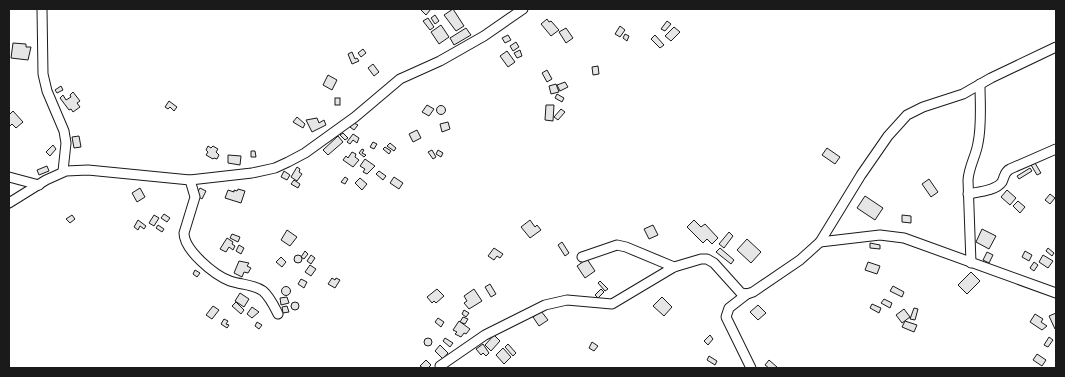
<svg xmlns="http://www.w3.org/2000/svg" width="1065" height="377" font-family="Rubik,sans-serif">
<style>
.building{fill:#e6e6e6;stroke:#1a1a1a}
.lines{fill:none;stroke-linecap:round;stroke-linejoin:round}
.minor-casing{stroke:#1a1a1a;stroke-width:11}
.minor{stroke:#fff;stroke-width:9}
</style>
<rect width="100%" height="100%" fill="#fff"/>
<!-- building -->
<g class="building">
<polygon points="423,9 431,9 426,15 421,10"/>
<polygon points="453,9 464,26 456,31 444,15"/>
<polygon points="435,15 439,21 435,24 431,18"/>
<polygon points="428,18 434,27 430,30 423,21"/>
<polygon points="547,19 549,22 551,21 559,30 551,36 541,24"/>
<polygon points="667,21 671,24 665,31 661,29"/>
<polygon points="441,25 449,37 439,44 431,32"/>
<polygon points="620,26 625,30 620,37 615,34"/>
<polygon points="674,27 680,32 671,41 665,36"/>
<polygon points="466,28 471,35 454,45 450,38"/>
<polygon points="566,28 573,38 566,43 559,32"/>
<polygon points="625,34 629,36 627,41 623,38"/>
<polygon points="508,35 511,40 505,43 502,38"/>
<polygon points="655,35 664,45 660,48 651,39"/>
<polygon points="516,42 519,47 513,51 510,46"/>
<polygon points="13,43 26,44 26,47 31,47 28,60 11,58"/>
<polygon points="363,49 366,53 361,57 358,53"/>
<polygon points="520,50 522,56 517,58 514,53"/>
<polygon points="507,51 515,62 508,67 500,56"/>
<polygon points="352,52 355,59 357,58 359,61 352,64 348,54"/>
<polygon points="373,64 379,72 374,76 368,68"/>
<polygon points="598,66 599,74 593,75 592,67"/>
<polygon points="547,70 552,79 547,82 542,73"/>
<polygon points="328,75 337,80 332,90 323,85"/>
<polygon points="565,82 568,87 560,91 557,85"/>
<polygon points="556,84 559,92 551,94 549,86"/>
<polygon points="61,86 63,90 57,93 55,90"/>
<polygon points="73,92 80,101 77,103 80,107 73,112 71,109 69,110 60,98 63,95 66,100 71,97 70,95"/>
<polygon points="557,94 564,98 562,102 555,98"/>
<rect x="335" y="98" width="5" height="7"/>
<polygon points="169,101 177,107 174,111 170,107 168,109 165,107"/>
<polygon points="427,105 434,109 429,116 422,112"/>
<polygon points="546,105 554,105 553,121 545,120"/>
<circle cx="441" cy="110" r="4.5"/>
<polygon points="561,109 565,112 558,120 554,117"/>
<polygon points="13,111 23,122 16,128 12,124 10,126 9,125 9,115"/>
<polygon points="297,117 305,124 303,128 293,122"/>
<polygon points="317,118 319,123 324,120 326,125 312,132 306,120"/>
<polygon points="448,122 450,129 442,132 440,124"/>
<polygon points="354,123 358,125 354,130 350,127"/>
<polygon points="417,130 421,138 413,142 409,134"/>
<polygon points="343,133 348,138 345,140 340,135"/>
<polygon points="353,134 359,138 357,143 353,140 350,144 347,142"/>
<polygon points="79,136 81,147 74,148 72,137"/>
<polygon points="338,136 343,142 328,155 323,150"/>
<polygon points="373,142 377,144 374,149 370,147"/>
<polygon points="390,143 396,148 394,151 387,146"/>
<polygon points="53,145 56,149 50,156 46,152"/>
<polygon points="208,146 211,148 213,146 218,149 216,152 219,155 217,159 214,158 213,159 206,155 208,152 206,150"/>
<polygon points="385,147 391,151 389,154 383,149"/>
<polygon points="827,148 840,157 835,164 822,155"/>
<polygon points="362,149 364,150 362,153 366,155 364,157 359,153"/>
<polygon points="432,150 436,157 433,159 428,152"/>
<polygon points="438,150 443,153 441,157 436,154"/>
<polygon points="251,151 255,151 256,157 251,157"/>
<polygon points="352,152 356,154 355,157 359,160 353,167 343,160 346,156 348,158"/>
<polygon points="228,155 241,156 240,165 228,163"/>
<polygon points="365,159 375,166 367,174 363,172 365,169 360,166"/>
<polygon points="1035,163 1041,173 1037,175 1031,165"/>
<polygon points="47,166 49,171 39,175 37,170"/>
<polygon points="297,167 300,169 299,172 302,174 297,181 291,177"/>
<polygon points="1030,168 1032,171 1019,179 1017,176"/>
<polygon points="284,171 290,175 287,180 281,177"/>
<polygon points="379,171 386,176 383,180 376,174"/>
<polygon points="345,177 348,179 345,184 341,182"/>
<polygon points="394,177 403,183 399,189 390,183"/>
<polygon points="360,178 367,184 362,190 355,183"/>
<polygon points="929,179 938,192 931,197 922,184"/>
<polygon points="294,180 300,184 298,188 291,184"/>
<polygon points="140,188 145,197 137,202 132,193"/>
<polygon points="200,188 206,191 202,199 196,195"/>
<polygon points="238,189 245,191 241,203 225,198 228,190 234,192 234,190 237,191"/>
<polygon points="1007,190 1016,198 1010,205 1001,197"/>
<polygon points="1050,194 1055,198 1050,204 1045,200"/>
<polygon points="865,196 883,208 875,220 857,208"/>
<polygon points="1018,201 1025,207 1020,213 1013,206"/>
<polygon points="164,214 170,218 167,222 161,218"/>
<polygon points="72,215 75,219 70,223 66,219"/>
<polygon points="154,215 159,218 154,226 149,223"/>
<polygon points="902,215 911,216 911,223 902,222"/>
<polygon points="138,220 146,226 144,229 140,226 138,230 134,227"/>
<polygon points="530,220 535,227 537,225 541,230 530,238 521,227"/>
<polygon points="694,220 701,227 705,224 718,238 712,244 707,239 703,243 687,227"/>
<polygon points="158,225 164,229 162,232 156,228"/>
<polygon points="653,225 658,235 649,239 644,229"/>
<polygon points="982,229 996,236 989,249 976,242"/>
<polygon points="287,230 297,237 290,246 281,240"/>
<polygon points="729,232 733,236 724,248 719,244"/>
<polygon points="232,234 240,237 238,242 230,238"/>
<polygon points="227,238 233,242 232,244 235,246 233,250 229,247 226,252 220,249"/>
<polygon points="747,239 761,252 751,263 737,250"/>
<polygon points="562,242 569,253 565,256 558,245"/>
<polygon points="870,243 880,245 880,249 870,248"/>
<polygon points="239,245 244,248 241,254 236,251"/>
<polygon points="494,248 503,254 500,258 497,256 494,260 488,256"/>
<polygon points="720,248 734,260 731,264 716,252"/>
<polygon points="1048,248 1054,253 1052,256 1046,251"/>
<polygon points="305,251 308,254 304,259 301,257"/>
<polygon points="1025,251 1032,255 1029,261 1022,257"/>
<polygon points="987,252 993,255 989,263 983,260"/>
<polygon points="311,255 315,258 311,264 307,261"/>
<polygon points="1043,255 1053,261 1048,268 1039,262"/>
<circle cx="298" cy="259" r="4"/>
<polygon points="281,257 286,262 282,267 276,262"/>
<polygon points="587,259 595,271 585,278 577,266"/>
<polygon points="239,261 249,263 247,266 251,268 248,273 244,272 242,277 234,273"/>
<polygon points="868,262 880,266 877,274 865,270"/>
<polygon points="1034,262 1038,265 1034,271 1030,268"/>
<polygon points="310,265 316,269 311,276 305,272"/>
<polygon points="195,270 200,273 197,277 193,274"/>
<polygon points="971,272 980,281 967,294 958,285"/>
<polygon points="332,278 335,280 336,278 340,280 335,288 328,284"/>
<polygon points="301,279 307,282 304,288 298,284"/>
<polygon points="600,281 608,289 605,291 598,283"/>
<polygon points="490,284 496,294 491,297 485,287"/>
<polygon points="893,286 904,292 902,297 890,291"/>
<circle cx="286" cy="291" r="4.5"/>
<polygon points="437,289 444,296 436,303 434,301 432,303 427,297"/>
<polygon points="474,289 482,301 469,309 464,303 467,301 464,296"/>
<polygon points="601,289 604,292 598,298 595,295"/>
<polygon points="240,293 249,299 244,307 235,301"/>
<polygon points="287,297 289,303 281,305 280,298"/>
<polygon points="662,297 672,307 664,316 653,306"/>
<polygon points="884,299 892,303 890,308 881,303"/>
<circle cx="295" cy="306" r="4"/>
<polygon points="236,302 244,310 241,314 232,306"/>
<polygon points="872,304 881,308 879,313 870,308"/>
<polygon points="758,305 766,313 758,320 750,312"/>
<polygon points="213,306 219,310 212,319 206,315"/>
<polygon points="287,306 289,312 283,313 282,307"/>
<polygon points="252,307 259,312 252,318 247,314"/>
<polygon points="914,308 918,309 915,320 910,319"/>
<polygon points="904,309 910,317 902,323 896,315"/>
<polygon points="464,310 469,313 466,317 462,314"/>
<polygon points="541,311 548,320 539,326 533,317"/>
<polygon points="1056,313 1056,329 1055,329 1049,316"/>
<polygon points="1035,314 1043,319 1041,322 1047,326 1042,330 1030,322"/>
<polygon points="463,317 468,319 465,324 460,322"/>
<polygon points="438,318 444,322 441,327 435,322"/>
<polygon points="224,319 228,321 226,324 229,325 227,328 221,324"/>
<polygon points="459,321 470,329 466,334 464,333 461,337 455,334 457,332 453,330"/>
<polygon points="905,321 917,325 914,332 902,327"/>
<polygon points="257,322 262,325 259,329 255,326"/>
<polygon points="494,335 500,341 491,351 485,345"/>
<polygon points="710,335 713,339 708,345 704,341"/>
<polygon points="1049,337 1053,340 1048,347 1044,345"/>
<circle cx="428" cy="342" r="4"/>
<polygon points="445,338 453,343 450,347 443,341"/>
<polygon points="592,342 598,346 594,351 589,348"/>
<polygon points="483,344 489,353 486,356 483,353 481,355 476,349"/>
<polygon points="508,344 516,353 513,356 505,347"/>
<polygon points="440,345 448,353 443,359 435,351"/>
<polygon points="503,348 511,357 504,364 496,355"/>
<polygon points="1037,354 1046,360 1042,366 1033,360"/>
<polygon points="709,356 717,361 715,365 707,360"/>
<polygon points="426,360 431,365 429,367 431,368 423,368 420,366"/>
<polygon points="769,360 777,367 776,368 769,368 765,365"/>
</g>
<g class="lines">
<!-- minor casing -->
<g class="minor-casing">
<g id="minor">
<polyline points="42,9 43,74 47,91 64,131 66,143 63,171"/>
<polyline points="9,177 39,185"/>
<path d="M190 180 195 197 184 233C184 250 214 275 230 281 242 285 253 284 263 291 270 297 274 306 278 314"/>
<path d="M968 194C977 192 996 191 1002 182 1005 176 1004 172 1010 169L1056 149"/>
<polyline points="9,203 46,180 66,171 88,170 190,180 252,173 275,168 288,162 305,153 355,117 400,79 440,61 484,36 523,9"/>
<polyline points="820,242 880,235 904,238 1056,293"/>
<polyline points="582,257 617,245 626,247 674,267"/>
<path d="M971 263 968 180C969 166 976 156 978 143 982 124 980 103 980 84"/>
<polyline points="747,294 729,308 726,317 751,368"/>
<polyline points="440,366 485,335 545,305 567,300 612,304 674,267 701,259 707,259 714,263 741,293 747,294 753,292 800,260 820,242 861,175 888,136 907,115 923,107 963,94 991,78 1056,47"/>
</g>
</g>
<!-- minor -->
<use href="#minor" class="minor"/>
</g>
<!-- border -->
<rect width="1065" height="377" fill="none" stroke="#1a1a1a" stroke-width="20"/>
</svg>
